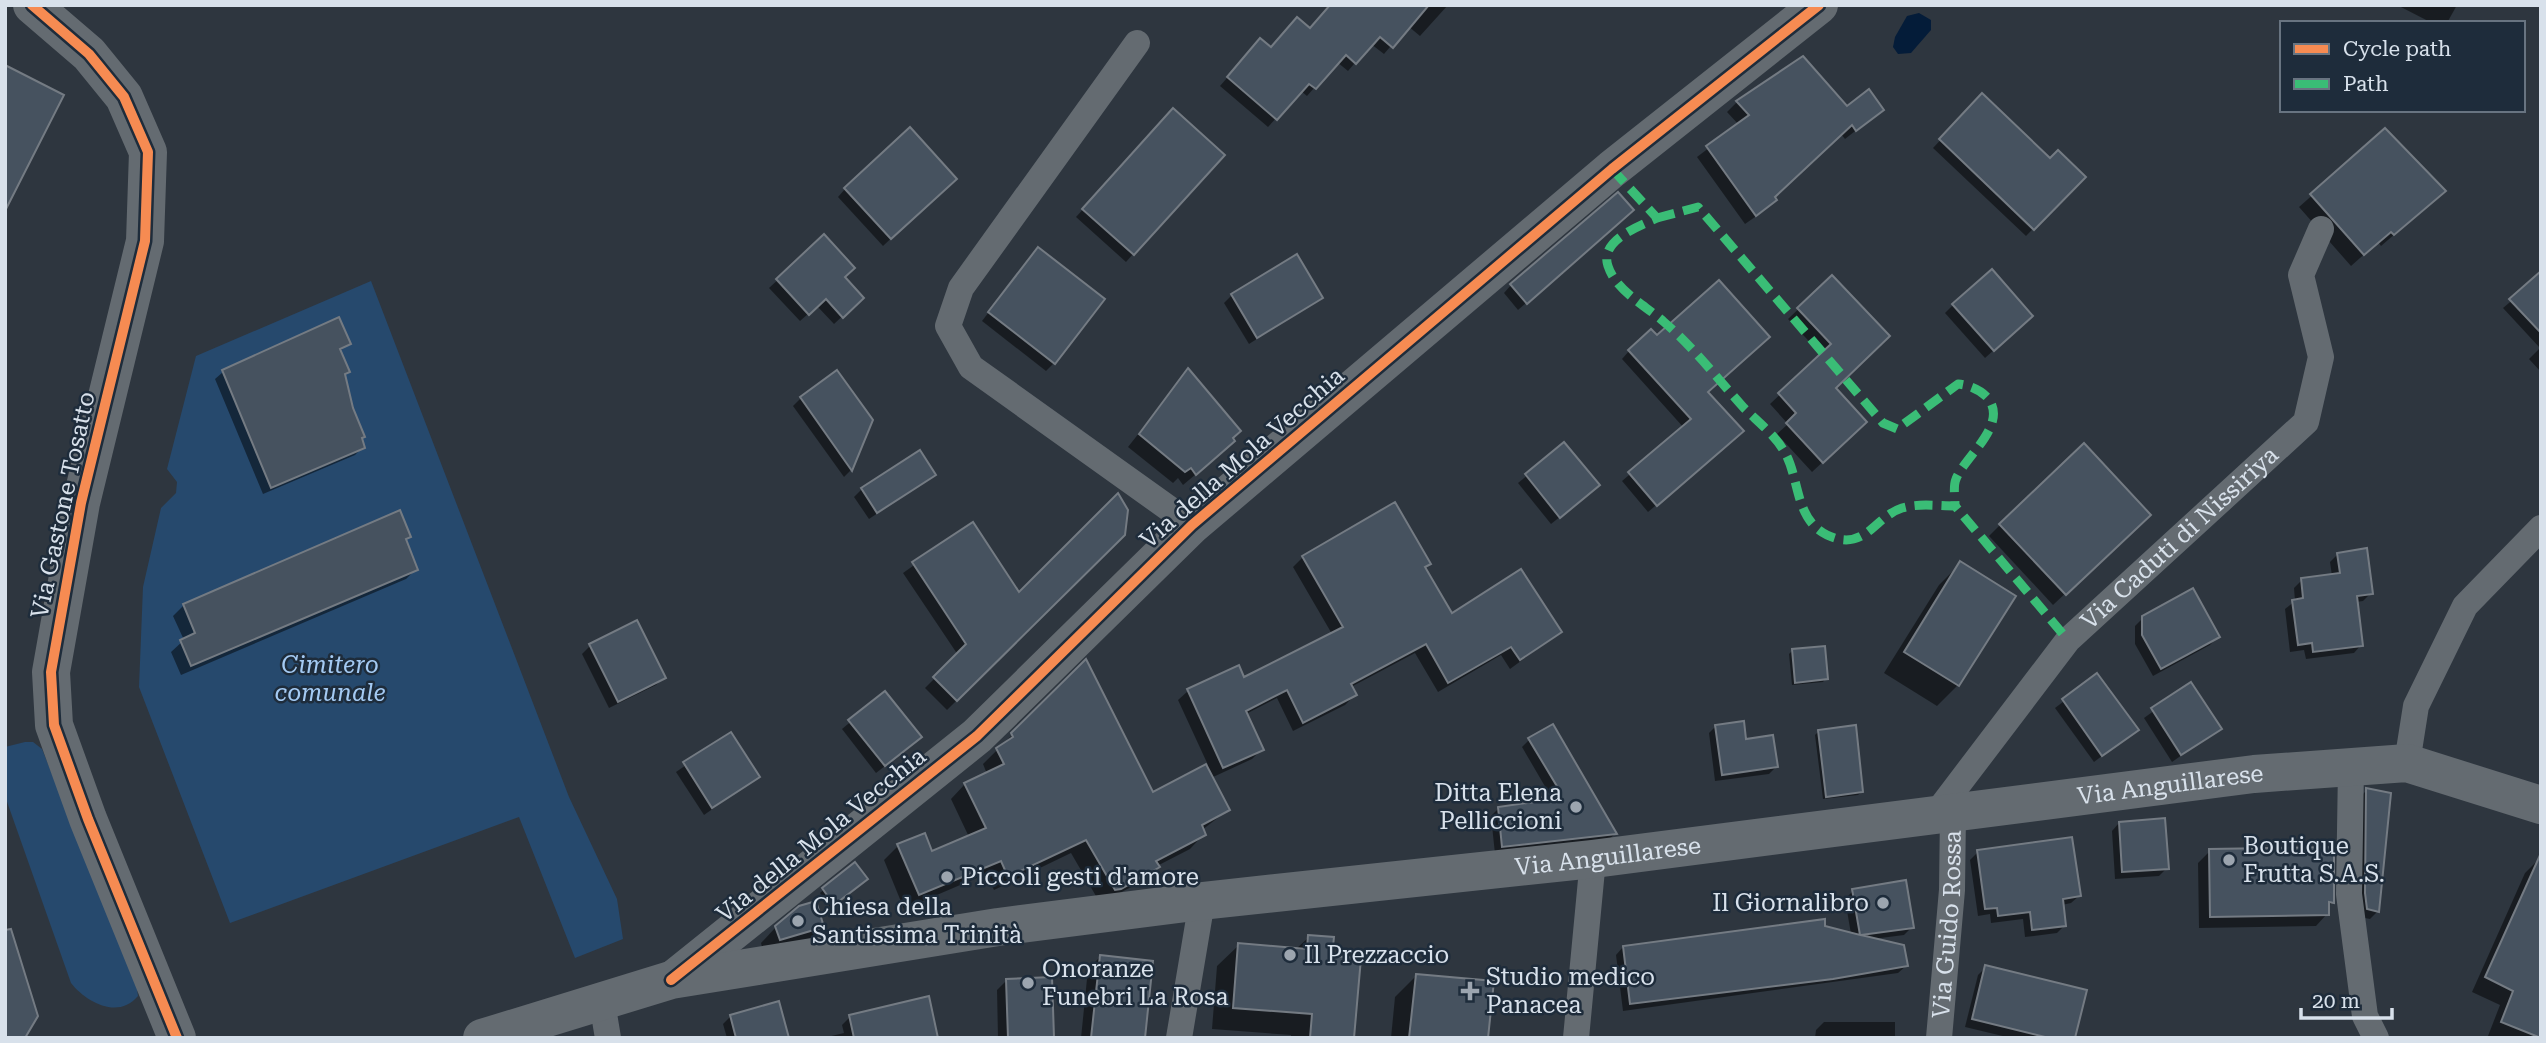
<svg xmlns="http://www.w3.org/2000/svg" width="2546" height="1043" font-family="'Roboto Serif',serif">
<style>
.green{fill:#26496d}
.water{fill:#041c39}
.shadow{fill:#0007}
.building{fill:#46525f;stroke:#747b83;stroke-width:2}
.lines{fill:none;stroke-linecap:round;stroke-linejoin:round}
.street{stroke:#646b71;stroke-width:26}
.secondary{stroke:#646b71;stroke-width:38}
.quiet{stroke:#3abd76;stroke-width:9;stroke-dasharray:18 9;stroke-linecap:butt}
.cycleway-casing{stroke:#1e2c3b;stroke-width:15}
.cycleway{stroke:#f68b52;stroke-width:10}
.poi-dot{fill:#9ca5af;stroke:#1e2c3b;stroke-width:2.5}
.labels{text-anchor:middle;stroke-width:5;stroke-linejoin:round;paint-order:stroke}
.street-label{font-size:24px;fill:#d8e1eb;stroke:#1e2c3b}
.park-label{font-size:24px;font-style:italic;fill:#a4caf3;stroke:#1e2c3b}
.poi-label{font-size:24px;fill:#d8e1eb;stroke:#1e2c3b;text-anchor:start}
</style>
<rect width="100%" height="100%" fill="#2e363f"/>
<!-- green -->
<g class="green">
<polygon points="371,281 569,797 617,899 623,939 575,958 519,817 230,923 139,687 143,587 161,508 176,493 177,482 167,469 196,356"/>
<path d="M25 742H33L42 749 136 982 138 996C118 1020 86 1002 71 983L5 796V747Z"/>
</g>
<!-- water -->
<polygon class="water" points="1919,13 1931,20 1931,30 1911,53 1898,54 1893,47 1895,37 1907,16"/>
<!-- shadow -->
<g class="shadow">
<polygon points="1350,5 1448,5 1420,36 1408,26 1384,54 1371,44 1348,71 1337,62 1307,96 1301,91 1268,127 1220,86 1253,48 1270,49"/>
<polygon points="2397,5 2457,5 2447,23 2432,23"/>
<polygon points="1802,58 1847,108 1882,110 1845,139 1841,134 1773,197 1775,200 1765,210 1745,224 1697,157 1739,125 1727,112 1737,102"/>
<polygon points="1982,96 2050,161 2083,177 2026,236 1933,148"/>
<polygon points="1165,118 1133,254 1126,262 1076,217"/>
<polygon points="2385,131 2432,202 2381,246 2378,242 2351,266 2299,207"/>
<polygon points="947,186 883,246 838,197 845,189"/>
<polygon points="1624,218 1518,310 1504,293 1511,285"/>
<polygon points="824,237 843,277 862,298 834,324 817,306 800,321 769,288"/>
<polygon points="1031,257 1054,363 1046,371 982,321"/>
<polygon points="2541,276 2541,372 2529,359 2540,348 2503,308"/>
<polygon points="1832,277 1834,388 1855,432 1812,472 1777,434 1788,424 1770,404 1822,355 1788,319"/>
<polygon points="1232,295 1321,298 1249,344 1224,303"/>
<polygon points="1953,305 2023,324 1985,358 1945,313"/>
<polygon points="1657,338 1706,392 1734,439 1648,512 1622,481 1684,428 1622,359 1629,351"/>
<polygon points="349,343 339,352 348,371 344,375 363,447 355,455 263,494 215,379 223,372"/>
<polygon points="1188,371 1221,453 1183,485 1178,478 1173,483 1128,447"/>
<polygon points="801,398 871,420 851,470 844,477 793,406"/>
<polygon points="1564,445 1590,493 1551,524 1518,483"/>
<polygon points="934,475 869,519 854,497 862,489"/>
<polygon points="1117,496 1127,516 1124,534 947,710 925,688 958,655 903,573 972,524 1019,595"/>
<polygon points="399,512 409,537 405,541 416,569 406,579 181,675 171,652 184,640 173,616 184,605"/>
<polygon points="2000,525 2137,526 2053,605 1989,536"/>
<polygon points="2338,554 2371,593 2363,601 2356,602 2361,645 2354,653 2306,659 2304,650 2290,652 2285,609 2295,601 2294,588 2302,580 2332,576 2330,562"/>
<polygon points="1303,557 1428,564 1424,569 1451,616 1560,632 1510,669 1501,655 1438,692 1415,653 1351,687 1355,695 1345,705 1293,731 1277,698 1246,714 1262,749 1252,759 1211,778 1228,810 1202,830 1204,834 1190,849 1157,866 1143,881 1100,903 1071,853 994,890 986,874 904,909 884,860 898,846 932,853 969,837 951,799 965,784 987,774 983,764 1086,662 1152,794 1208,765 1178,700 1188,691 1243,679 1332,634 1293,567"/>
<polygon points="1960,564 1958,685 1937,706 1884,673 1939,585"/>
<polygon points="2143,618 2217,637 2210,645 2153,676 2135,644 2135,626"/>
<polygon points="636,622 664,677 656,685 609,708 582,654 590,646"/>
<polygon points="1792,651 1826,678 1823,682 1792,685 1789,654"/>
<polygon points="2097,676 2136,730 2094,762 2055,708"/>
<polygon points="2191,684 2219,729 2172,762 2144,718"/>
<polygon points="885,693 912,745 876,773 842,729"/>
<polygon points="1716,726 1745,741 1776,767 1769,774 1715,781 1709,733"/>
<polygon points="1819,731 1862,792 1858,795 1823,799 1815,735"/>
<polygon points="731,734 758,777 704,815 676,772"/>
<polygon points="1530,739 1615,834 1607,841 1495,854 1491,816 1499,808 1535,803 1550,795 1522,747"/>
<polygon points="2367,790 2378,911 2370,919 2360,917 2359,798"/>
<polygon points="2119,823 2167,868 2159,876 2115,879 2112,831"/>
<polygon points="2210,851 2333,902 2327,907 2327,914 2316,926 2199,928 2198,863"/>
<polygon points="1978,852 2079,896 2071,903 2062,905 2065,925 2057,933 2025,937 2023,919 1991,923 1990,914 1978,916 1970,860"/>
<polygon points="2540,858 2541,1038 2492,1038 2488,1036 2500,1005 2472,992 2525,873"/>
<polygon points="855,864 863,882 830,907 820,893"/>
<polygon points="1853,891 1912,927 1904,935 1873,939 1906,966 1898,973 1623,1011 1616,955 1623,947 1851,934 1845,899"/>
<polygon points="822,926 807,942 764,955 761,943 776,927"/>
<polygon points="1309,937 1330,958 1353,1038 1291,1038 1291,1035 1212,1029 1217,966 1239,945 1296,949"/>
<polygon points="1100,957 1144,1038 1081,1038 1088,969"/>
<polygon points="1986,967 2073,1038 2011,1038 1965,1027 1978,975"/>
<polygon points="1417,975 1486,1038 1391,1038 1395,997"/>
<polygon points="1006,981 1053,1038 998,1038 997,990"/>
<polygon points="731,1016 788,1038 727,1038 723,1024"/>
<polygon points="850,1017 937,1038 823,1038 844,1033 842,1025"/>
<polygon points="1824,1022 1895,1022 1895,1038 1815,1038 1816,1030"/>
</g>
<!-- building -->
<g class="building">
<polygon points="1330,5 1429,5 1393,48 1380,37 1356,64 1346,55 1316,89 1309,84 1277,120 1227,77 1260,38 1271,47 1297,17 1310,28"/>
<polygon points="1803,56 1847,106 1869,89 1884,110 1856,131 1852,125 1775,197 1777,200 1756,216 1706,146 1749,115 1736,101"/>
<polygon points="5,65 64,95 5,211"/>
<polygon points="1982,93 2050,158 2058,150 2086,177 2034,230 1939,139"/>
<polygon points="1173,108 1225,155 1134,255 1082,209"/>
<polygon points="910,127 957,179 891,239 844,188"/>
<polygon points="2385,128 2446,191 2394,235 2391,232 2364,255 2310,194"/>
<polygon points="1618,192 1634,210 1527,304 1510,284"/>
<polygon points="824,234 855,268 845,277 864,298 843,318 826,299 809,315 776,279"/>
<polygon points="1038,247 1105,299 1055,364 988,312"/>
<polygon points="1297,254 1323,298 1257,338 1231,294"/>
<polygon points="1992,269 2033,316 1994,351 1952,304"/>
<polygon points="2541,271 2541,333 2509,299"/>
<polygon points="1832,275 1890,336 1836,388 1867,422 1823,463 1786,423 1796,413 1778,393 1831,344 1797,308"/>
<polygon points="1719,280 1770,337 1708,392 1744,431 1657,506 1628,472 1691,419 1628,350 1651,329 1657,335"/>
<polygon points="339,317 351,344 340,349 350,372 345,374 353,408 365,437 362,438 365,448 271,488 222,370"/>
<polygon points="1188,368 1241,431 1233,438 1235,441 1196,475 1191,468 1185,472 1139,434"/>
<polygon points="837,370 873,420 852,471 800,397"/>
<polygon points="1564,442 1600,485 1560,518 1525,474"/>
<polygon points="2084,443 2151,515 2066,595 1999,524"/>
<polygon points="920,450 936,475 877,513 861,488"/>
<polygon points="1118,493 1128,510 1125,535 957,701 933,677 966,644 912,562 973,522 1019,592"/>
<polygon points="1395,502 1431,564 1425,567 1452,613 1521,569 1562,632 1520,660 1511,647 1448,683 1426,644 1351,684 1357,695 1303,723 1287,690 1246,711 1264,750 1223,768 1187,689 1239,665 1244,677 1343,627 1302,556"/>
<polygon points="400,510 411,537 406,539 418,570 191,666 180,640 195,633 183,604"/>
<polygon points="2367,548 2373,594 2357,596 2363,646 2313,652 2312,643 2298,645 2292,600 2303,598 2301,578 2340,573 2337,553"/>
<polygon points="1960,561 2016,596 1959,686 1904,652"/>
<polygon points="2193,588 2220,637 2161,669 2142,635 2142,616"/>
<polygon points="637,620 666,678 618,702 589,644"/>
<polygon points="1825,646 1828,679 1795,683 1792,649"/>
<polygon points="1086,659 1153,792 1206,764 1230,810 1202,825 1206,835 1156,861 1160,867 1121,889 1115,890 1086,840 1008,877 1001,861 919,895 897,844 925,833 932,851 986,828 964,783 1004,764 996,748 1013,737 1011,733"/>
<polygon points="2097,673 2139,730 2102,756 2062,699"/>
<polygon points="2191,682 2222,729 2181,755 2151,708"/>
<polygon points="885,691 922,737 885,766 848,720"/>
<polygon points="1744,721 1746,739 1773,735 1778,767 1722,775 1715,725"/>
<polygon points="1553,724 1617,834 1502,847 1498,807 1534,802 1558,788 1528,738"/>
<polygon points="1856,725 1863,792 1826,797 1818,730"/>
<polygon points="731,732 760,777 712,808 683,762"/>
<polygon points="2366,788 2391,793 2379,912 2367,909 2365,893"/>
<polygon points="2165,818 2169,869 2122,872 2119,822"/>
<polygon points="2072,837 2081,896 2063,899 2066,926 2032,930 2030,912 1998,916 1997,908 1985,909 1977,850"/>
<polygon points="2334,847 2334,903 2329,902 2329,915 2210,917 2209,849"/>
<polygon points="2541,853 2541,1038 2501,1022 2513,991 2485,977"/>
<polygon points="855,862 868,879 834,905 822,888"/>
<polygon points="1906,880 1914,928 1861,935 1904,945 1908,966 1833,979 1630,1004 1623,946 1825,919 1825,926 1860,935 1852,889"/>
<polygon points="816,901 824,927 780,940 775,926 799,906"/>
<polygon points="11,929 38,1016 25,1038 5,1038 5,930"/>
<polygon points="1308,935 1334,937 1332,956 1361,958 1354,1038 1310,1038 1312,1014 1233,1008 1238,943 1307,949"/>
<polygon points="1100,955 1153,961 1145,1038 1091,1038"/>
<polygon points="1985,965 2087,990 2075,1038 2049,1038 1972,1019"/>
<polygon points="1416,974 1494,981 1488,1038 1409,1038"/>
<polygon points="1052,977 1054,1038 1008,1038 1006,979"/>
<polygon points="929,996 938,1038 854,1038 849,1015"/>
<polygon points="779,1001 789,1038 736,1038 730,1015"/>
</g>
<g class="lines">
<!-- street -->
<g class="street">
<polyline points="1137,43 961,288 948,326 971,367 1192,525"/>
<polyline points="2407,763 2416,706 2465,606 2541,528"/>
<polyline points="2351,767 2349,894 2365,1016 2376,1038"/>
<path id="s1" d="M1935 815 2068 640 2306 422 2321 357 2301 275 2321 229"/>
<polyline points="602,1002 608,1038"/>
<polyline points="1179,1038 1202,901"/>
<polyline points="1576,1038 1593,859"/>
<path id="s2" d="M1939 1038 1952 890 1953 813"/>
</g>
<!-- secondary -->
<g class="secondary">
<polyline points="32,5 89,54 124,97 148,152 145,241 81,503 51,672 54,725 88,819 177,1038"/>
<polyline points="675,978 977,736 1192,525 1612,169 1819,5"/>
<path id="s3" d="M482 1038 671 980 998 927 1202 901 1593 859 2254 774 2407 763 2541 805"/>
</g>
<!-- quiet -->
<g class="quiet">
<path d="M1612 169 1657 218C1640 226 1599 240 1608 266 1616 291 1645 305 1664 322 1693 347 1718 379 1744 408 1757 421 1775 435 1784 451 1800 477 1794 519 1827 535 1865 553 1874 517 1902 508 1919 503 1937 506 1955 506L2068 640"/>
<path d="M1657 218 1698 207 1883 423 1897 429 1958 384C1968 385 1979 389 1987 397 2010 424 1965 456 1956 479 1953 486 1955 498 1955 506"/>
</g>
<!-- cycleway casing -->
<g class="cycleway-casing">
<g id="cycleway">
<polyline points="32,5 89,54 124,97 148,152 145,241 81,503 51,672 54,725 88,819 177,1038"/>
<polyline points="671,980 977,736 1192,525 1612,169 1819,5"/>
</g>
</g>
<!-- cycleway -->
<use href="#cycleway" class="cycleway"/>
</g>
<!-- markers -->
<g class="poi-dot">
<circle cx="1576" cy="807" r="7"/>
<circle cx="2229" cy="860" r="7"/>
<circle cx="947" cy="877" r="7"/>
<circle cx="1883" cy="903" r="7"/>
<circle cx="798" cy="921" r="7"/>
<circle cx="1290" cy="955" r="7"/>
<circle cx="1028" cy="983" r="7"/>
<path d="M1466.5 980.5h7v7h7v7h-7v7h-7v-7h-7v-7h7z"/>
</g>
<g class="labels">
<!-- street labels -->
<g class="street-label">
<text transform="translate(1242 458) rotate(-41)" y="8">Via della Mola Vecchia</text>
<text transform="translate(63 505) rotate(-78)" y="8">Via Gastone Tosatto</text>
<text dy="8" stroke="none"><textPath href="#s1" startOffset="371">Via Caduti di Nissiriya</textPath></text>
<text dy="8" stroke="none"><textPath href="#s3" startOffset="1710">Via Anguillarese</textPath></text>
<text transform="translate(821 835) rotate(-39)" y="8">Via della Mola Vecchia</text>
<text dy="8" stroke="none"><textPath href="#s3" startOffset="1143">Via Anguillarese</textPath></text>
<text dy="8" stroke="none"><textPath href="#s2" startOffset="114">Via Guido Rossa</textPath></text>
</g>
<!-- park labels -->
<g class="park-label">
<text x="330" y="673">Cimitero<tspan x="330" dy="28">comunale</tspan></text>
</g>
<!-- poi labels -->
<g class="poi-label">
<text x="1562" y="801" text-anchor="end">Ditta Elena<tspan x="1562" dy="28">Pelliccioni</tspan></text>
<text x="2243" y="854">Boutique<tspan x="2243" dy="28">Frutta S.A.S.</tspan></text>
<text x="961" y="885">Piccoli gesti d'amore</text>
<text x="1869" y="911" text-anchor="end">Il Giornalibro</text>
<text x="812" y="915">Chiesa della<tspan x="812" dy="28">Santissima Trinità</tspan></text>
<text x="1304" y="963">Il Prezzaccio</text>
<text x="1042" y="977">Onoranze<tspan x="1042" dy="28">Funebri La Rosa</tspan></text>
<text x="1486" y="985">Studio medico<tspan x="1486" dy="28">Panacea</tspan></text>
</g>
</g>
<!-- border -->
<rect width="2546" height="1043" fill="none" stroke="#d8e1eb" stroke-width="14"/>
<!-- legend -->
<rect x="2280" y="21" width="245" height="91" fill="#1e2c3b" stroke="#687481" stroke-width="2"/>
<rect x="2294" y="44" width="35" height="10" fill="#f68b52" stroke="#687481" stroke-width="2"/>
<text x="2343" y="56" font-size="21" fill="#d8e1eb">Cycle path</text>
<rect x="2294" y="79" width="35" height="10" fill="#3abd76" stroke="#687481" stroke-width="2"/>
<text x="2343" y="91" font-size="21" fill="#d8e1eb">Path</text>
<!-- scale -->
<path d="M2301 1008v10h91v-10" fill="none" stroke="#d8e1eb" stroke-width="3.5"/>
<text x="2312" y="1008" font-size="21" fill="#d8e1eb" stroke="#1e2c3b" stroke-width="5" paint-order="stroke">20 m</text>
</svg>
